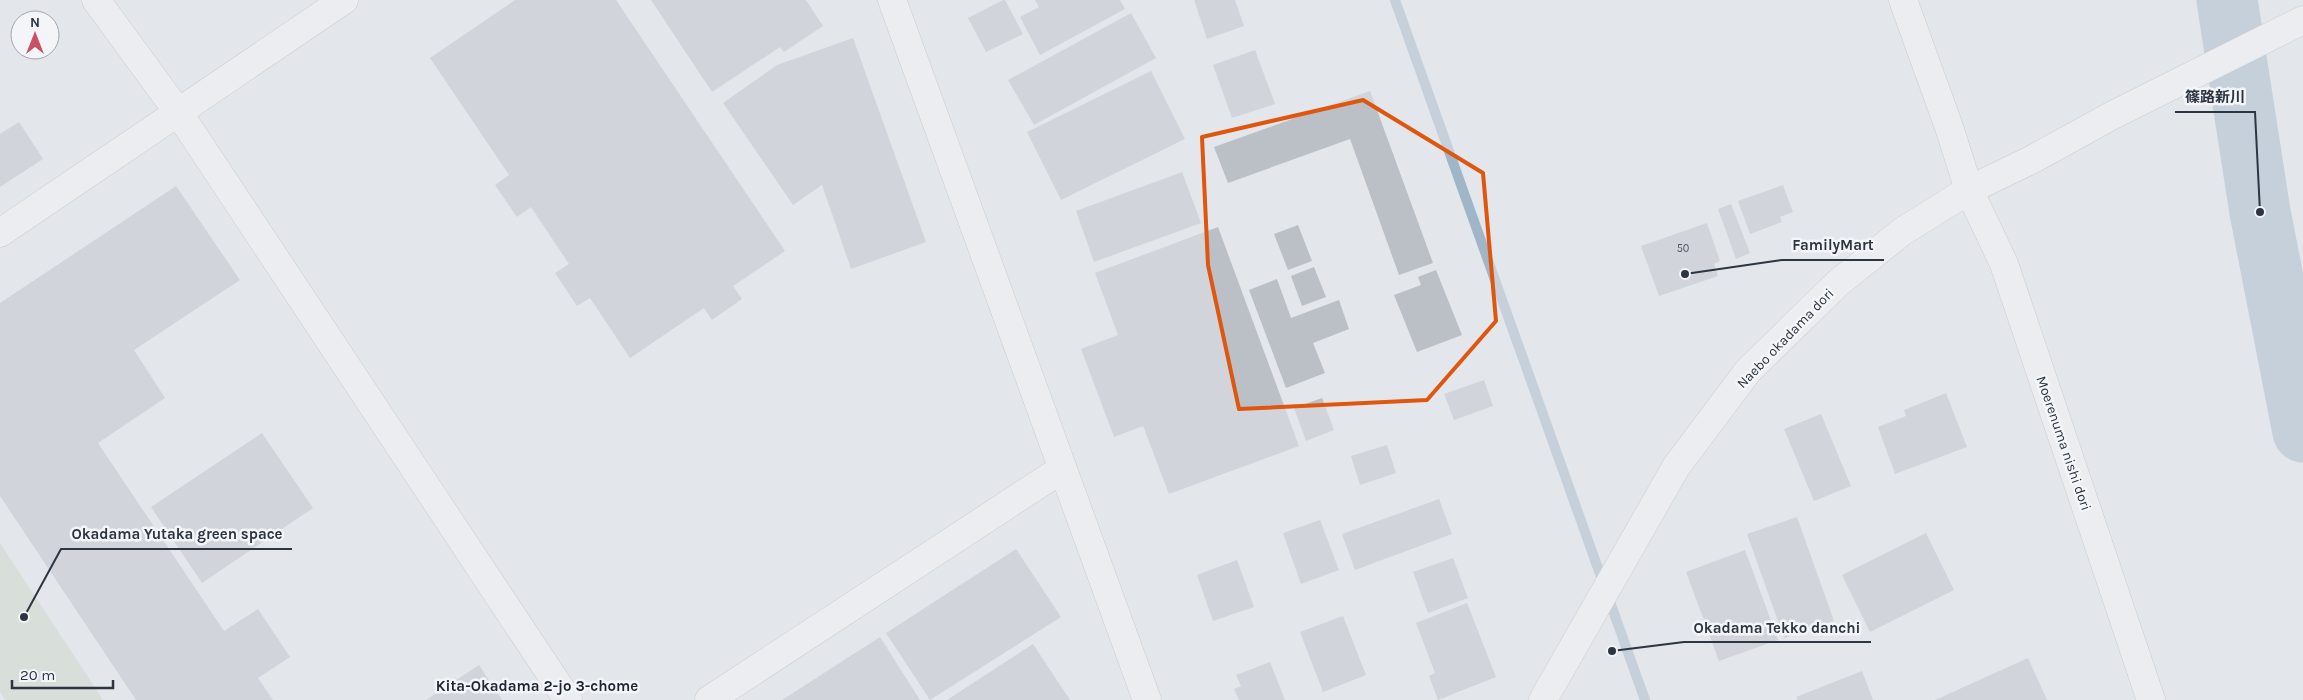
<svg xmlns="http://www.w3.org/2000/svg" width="2303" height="700" font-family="Karla,'Noto Sans JP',sans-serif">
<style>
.green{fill:#c9d4c5}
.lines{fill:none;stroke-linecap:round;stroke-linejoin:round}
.stream{stroke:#a1b5c8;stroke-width:10}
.river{stroke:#a1b5c8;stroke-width:61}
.building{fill:#bbc0c7}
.minor-casing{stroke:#a8adb5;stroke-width:29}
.tertiary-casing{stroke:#a8adb5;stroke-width:29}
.minor{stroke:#f6f7f9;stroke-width:28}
.tertiary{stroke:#f6f7f9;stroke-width:28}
.marked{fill:none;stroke:#df570f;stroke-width:4;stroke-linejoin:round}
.labels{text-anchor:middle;stroke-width:5;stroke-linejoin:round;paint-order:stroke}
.number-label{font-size:11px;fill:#505863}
.street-label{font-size:14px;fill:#2c3542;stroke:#f3f5f8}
.neighbourhood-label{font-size:15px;font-weight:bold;fill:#1e2633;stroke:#f3f5f8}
.leader{fill:none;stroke:#2c3542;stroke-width:2}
.callout-dot{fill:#2c3542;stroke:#f3f5f8;stroke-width:2}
.callout-label{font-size:15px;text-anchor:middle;font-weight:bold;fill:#2c3542;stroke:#f3f5f8;stroke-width:5;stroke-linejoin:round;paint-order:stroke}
</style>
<rect width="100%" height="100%" fill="#e3e6eb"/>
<!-- green -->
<polygon class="green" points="0,543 103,700 5,700 0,692"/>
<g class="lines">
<!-- stream -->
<polyline class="stream" points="1395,0 1645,700"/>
<!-- river -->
<polyline class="river" points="2227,0 2260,212 2303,432"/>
</g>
<!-- building -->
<g class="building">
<polygon points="515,0 616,0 785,251 733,286 742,299 712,320 704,308 630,358 590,298 577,306 555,273 569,264 531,207 517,217 495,185 509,175 430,58"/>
<polygon points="651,0 806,0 823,26 784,52 780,47 712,92"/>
<polygon points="1003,0 1005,0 1023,34 986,52 968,18"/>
<polygon points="1035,0 1120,0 1125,9 1040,55 1020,17 1039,7"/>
<polygon points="1194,0 1235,0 1244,26 1207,39"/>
<polygon points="1131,13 1156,58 1034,125 1008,80"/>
<polygon points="853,38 926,242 851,269 822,185 793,205 723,103 777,65"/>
<polygon points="1255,50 1275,104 1232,118 1213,65"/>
<polygon points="1151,71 1185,139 1061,200 1027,132"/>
<polygon points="1370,91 1433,263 1399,275 1350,139 1228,183 1214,147"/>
<polygon points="19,122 43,159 0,187 0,134"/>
<polygon points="1182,172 1201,223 1094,262 1076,211"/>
<polygon points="1783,185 1793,212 1780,217 1782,222 1750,234 1738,201"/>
<polygon points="176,186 240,280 134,350 165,398 98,443 224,631 258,609 290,657 258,678 273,700 136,700 0,496 0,303"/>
<polygon points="1731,204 1750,253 1736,259 1718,209"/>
<polygon points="1707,223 1720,261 1714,264 1718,276 1659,296 1641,246"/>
<polygon points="1298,225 1312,261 1288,270 1274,234"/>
<polygon points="1218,227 1299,446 1169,494 1143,426 1114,437 1081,349 1118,335 1095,273"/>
<polygon points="1314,267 1326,297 1302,306 1291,276"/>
<polygon points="1436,270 1462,335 1417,352 1394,295 1421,285 1418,277"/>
<polygon points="1277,279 1291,318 1339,300 1349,329 1313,343 1325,373 1286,388 1249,290"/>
<polygon points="1484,380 1493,406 1454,420 1444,394"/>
<polygon points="1946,393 1967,447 1895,474 1878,427 1906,416 1904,410"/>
<polygon points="1322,398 1334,430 1306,441 1294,408"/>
<polygon points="1821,414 1851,486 1814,501 1784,429"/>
<polygon points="262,433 313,508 202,583 151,507"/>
<polygon points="1387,445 1396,473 1360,485 1351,456"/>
<polygon points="1439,499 1452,534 1355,570 1342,534"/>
<polygon points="1797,517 1834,621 1784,638 1747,534"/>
<polygon points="1320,520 1339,570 1301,584 1283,533"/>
<polygon points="1926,533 1954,590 1870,632 1842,575"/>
<polygon points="1016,549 1061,617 930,700 886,633"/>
<polygon points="1745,550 1778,640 1719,661 1686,572"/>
<polygon points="1453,558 1468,598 1428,613 1413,572"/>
<polygon points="1237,560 1254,607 1213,621 1197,575"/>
<polygon points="1467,603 1496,677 1438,700 1429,676 1435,673 1416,623"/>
<polygon points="1343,616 1366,675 1323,692 1300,632"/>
<polygon points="880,637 920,700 782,700"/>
<polygon points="1033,644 1070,700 947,700"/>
<polygon points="2028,658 2047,700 1935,700"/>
<polygon points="1270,662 1285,700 1239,700 1234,689 1241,686 1236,675"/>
<polygon points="479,665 502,700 426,700"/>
<polygon points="1862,671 1873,700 1798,700 1796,697"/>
</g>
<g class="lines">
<!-- minor casing -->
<g class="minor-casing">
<g id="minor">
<polyline points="96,0 178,112 568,700"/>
<polyline points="892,0 1147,700"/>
<polyline points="0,233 344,0"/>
<polyline points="709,700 1062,469"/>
</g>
</g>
<!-- tertiary casing -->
<g class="tertiary-casing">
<g id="tertiary">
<polyline points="1903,0 1949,127 1969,190 2004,264 2151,700"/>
<polyline points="1543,700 1676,467 1748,371 1838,283 1903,231 1969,190 2033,159 2111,116 2303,20"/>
</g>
</g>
<!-- minor -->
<use href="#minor" class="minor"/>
<!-- tertiary -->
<use href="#tertiary" class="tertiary"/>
</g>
<!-- marked area -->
<path d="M0 0H2303V700H0ZM1363 100 1483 173 1496 321 1427 400 1239 409 1208 265 1202 137Z" fill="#e3e6eb" fill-opacity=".55" fill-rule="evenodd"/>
<path class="marked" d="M1363 100 1483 173 1496 321 1427 400 1239 409 1208 265 1202 137Z"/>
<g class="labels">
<!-- number labels -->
<g class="number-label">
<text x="1683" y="252">50</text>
</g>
<!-- street labels -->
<g class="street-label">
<text transform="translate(1785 338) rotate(-46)" y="5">Naebo okadama dori</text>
<text transform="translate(2064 443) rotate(71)" y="5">Moerenuma nishi dori</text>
</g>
<!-- neighbourhood labels -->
<g class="neighbourhood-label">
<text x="537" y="691">Kita-Okadama 2-jo 3-chome</text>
</g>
</g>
<!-- callouts -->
<path class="leader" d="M2260 212L2255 112H2175M1685 274L1782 260H1884M24 617L61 549H292M1612 651L1684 642H1871"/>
<g class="callout-dot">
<circle cx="2260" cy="212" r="5"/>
<circle cx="1685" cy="274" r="5"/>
<circle cx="24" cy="617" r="5"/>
<circle cx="1612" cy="651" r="5"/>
</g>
<g class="callout-label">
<text x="2215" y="102">篠路新川</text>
<text x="1833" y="250">FamilyMart</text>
<text x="177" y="539">Okadama Yutaka green space</text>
<text x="1777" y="633">Okadama Tekko danchi</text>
</g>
<!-- north arrow -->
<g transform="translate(35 35)"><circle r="24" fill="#f3f5f8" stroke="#a3a8af"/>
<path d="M0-4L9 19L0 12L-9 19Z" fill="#c85165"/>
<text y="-8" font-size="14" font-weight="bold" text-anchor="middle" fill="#2c3542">N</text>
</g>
<!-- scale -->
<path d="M12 680v8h101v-8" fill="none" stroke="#2c3542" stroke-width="2.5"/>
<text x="20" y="680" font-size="15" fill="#2c3542" stroke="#f3f5f8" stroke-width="4" paint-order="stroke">20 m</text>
</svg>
